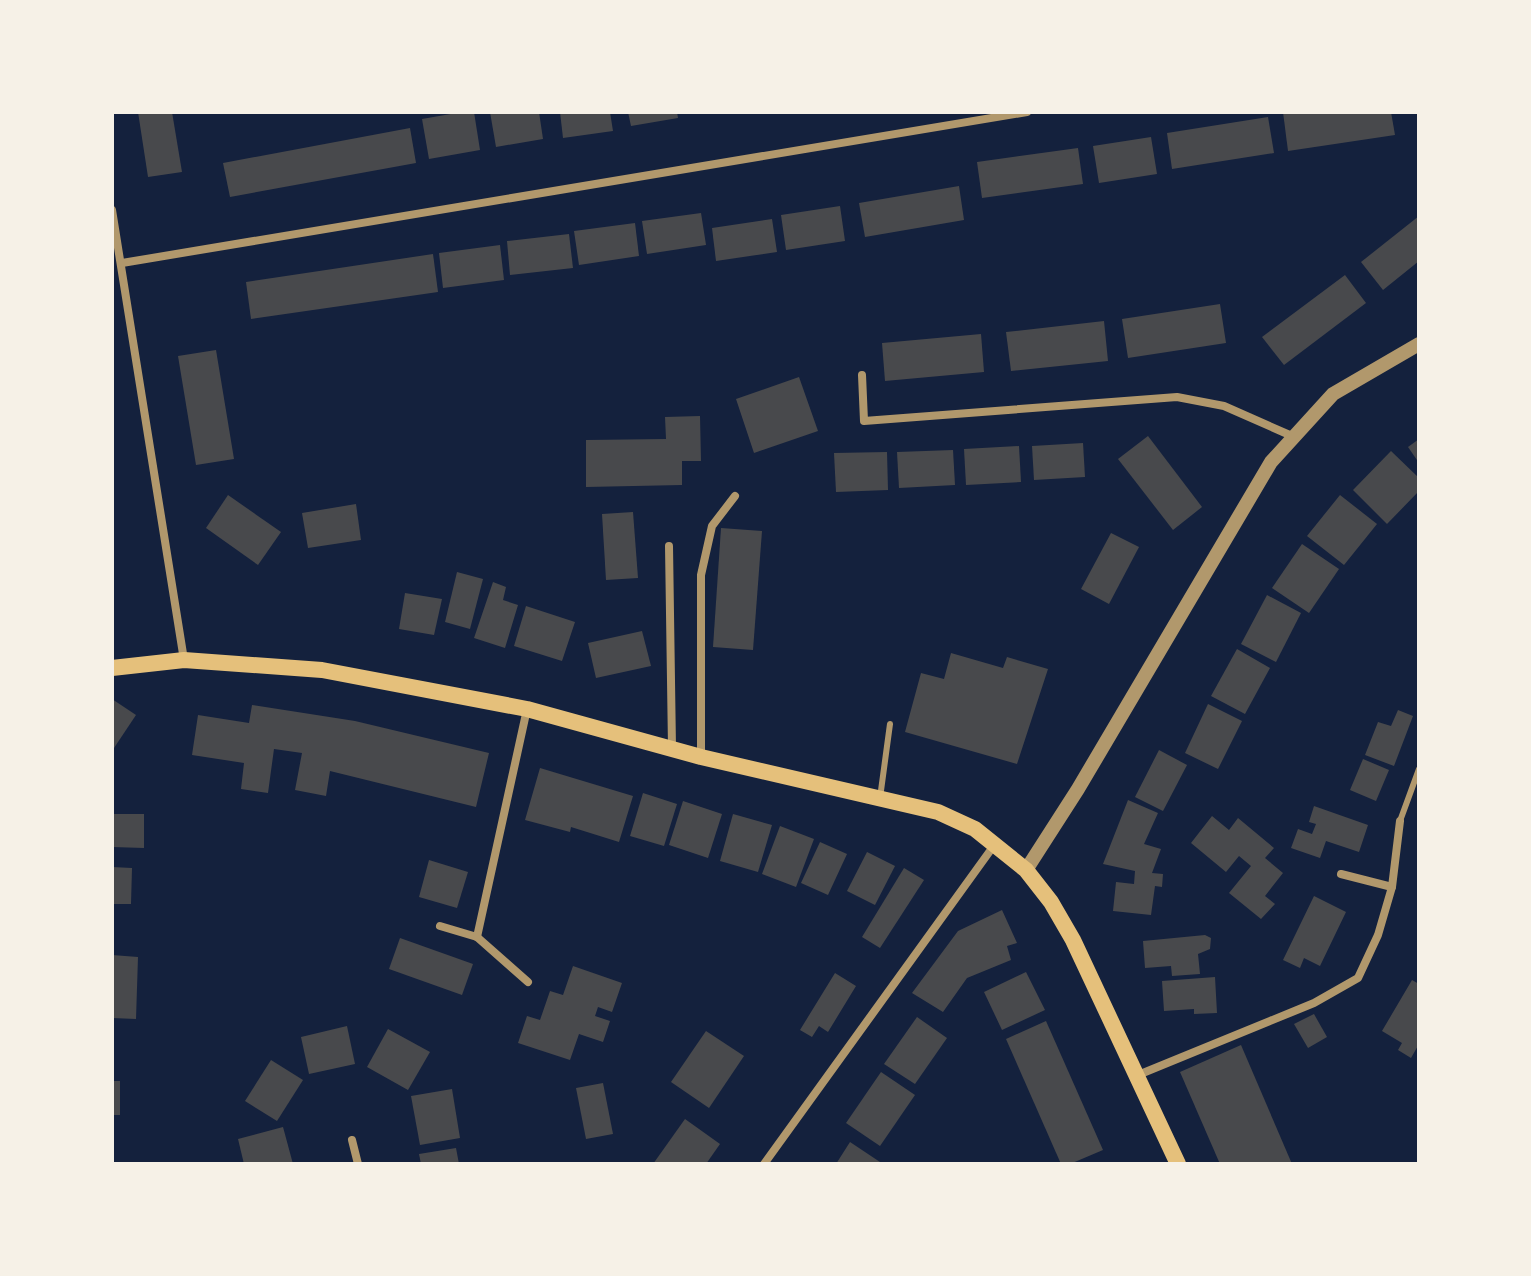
<svg xmlns="http://www.w3.org/2000/svg" width="1531" height="1276" font-family="Montserrat,sans-serif">
<style>
.building{fill:#48494c}
.lines{fill:none;stroke-linecap:round;stroke-linejoin:round}
.service{stroke:#b1986c;stroke-width:6}
.minor{stroke:#b1986c;stroke-width:8}
.tertiary{stroke:#b1986c;stroke-width:14}
.secondary{stroke:#e5c07b;stroke-width:16}
</style>
<rect width="100%" height="100%" fill="#14213d"/>
<!-- building -->
<g class="building">
<polygon points="138,112 172,112 182,172 148,177"/>
<polygon points="462,112 474,112 480,150 429,159 422,119"/>
<polygon points="490,112 539,112 543,139 496,147"/>
<polygon points="560,112 610,112 613,131 563,138"/>
<polygon points="628,112 677,112 678,118 631,126"/>
<polygon points="1283,112 1391,112 1395,135 1288,151"/>
<polygon points="1268,117 1274,153 1172,169 1167,133"/>
<polygon points="410,128 416,163 230,197 223,163"/>
<polygon points="1151,137 1157,174 1099,183 1093,146"/>
<polygon points="1078,148 1083,184 982,198 977,162"/>
<polygon points="959,186 964,220 865,237 859,203"/>
<polygon points="840,206 845,241 786,250 781,215"/>
<polygon points="701,213 706,245 647,254 642,221"/>
<polygon points="1419,216 1419,261 1383,290 1361,262"/>
<polygon points="772,219 777,252 716,261 712,228"/>
<polygon points="635,223 639,256 579,265 574,231"/>
<polygon points="569,234 573,268 510,275 507,241"/>
<polygon points="500,245 504,280 443,288 439,253"/>
<polygon points="433,254 438,292 251,319 246,282"/>
<polygon points="1345,275 1366,303 1284,365 1262,337"/>
<polygon points="1220,304 1226,343 1128,358 1122,319"/>
<polygon points="1104,321 1108,361 1011,371 1006,332"/>
<polygon points="981,334 984,372 885,381 882,343"/>
<polygon points="216,350 234,459 196,465 178,356"/>
<polygon points="799,377 818,431 754,453 736,399"/>
<polygon points="700,416 701,461 682,461 682,485 586,487 586,440 666,439 665,417"/>
<polygon points="1148,436 1202,507 1173,530 1118,459"/>
<polygon points="1419,439 1419,463 1408,447"/>
<polygon points="1083,443 1085,477 1034,480 1032,446"/>
<polygon points="1019,446 1021,482 966,485 964,449"/>
<polygon points="953,450 955,485 899,488 897,452"/>
<polygon points="1391,451 1419,478 1419,491 1387,524 1353,490"/>
<polygon points="887,452 888,490 836,492 834,453"/>
<polygon points="228,495 281,532 258,565 206,528"/>
<polygon points="1340,495 1377,524 1344,565 1307,536"/>
<polygon points="356,504 361,540 308,548 302,513"/>
<polygon points="633,512 638,578 606,580 602,514"/>
<polygon points="721,528 762,531 753,650 713,647"/>
<polygon points="1111,533 1139,547 1109,604 1081,589"/>
<polygon points="1302,544 1339,569 1309,613 1272,588"/>
<polygon points="457,572 483,579 470,629 445,622"/>
<polygon points="493,582 506,587 503,600 518,605 505,648 474,638"/>
<polygon points="405,593 442,599 434,635 399,629"/>
<polygon points="1267,595 1301,613 1276,662 1241,644"/>
<polygon points="526,606 575,622 562,661 514,646"/>
<polygon points="642,631 651,666 596,678 588,643"/>
<polygon points="1237,649 1270,668 1245,714 1211,696"/>
<polygon points="951,653 1003,668 1007,657 1048,669 1017,764 905,732 921,673 944,679"/>
<polygon points="112,699 136,715 112,751"/>
<polygon points="1208,704 1242,721 1218,769 1185,753"/>
<polygon points="252,705 355,721 489,753 476,807 330,771 326,796 295,790 302,753 274,749 268,793 241,789 244,763 192,755 198,715 249,723"/>
<polygon points="1398,710 1413,716 1394,766 1365,755 1378,722 1391,726"/>
<polygon points="1159,750 1187,765 1163,811 1135,797"/>
<polygon points="1363,759 1389,770 1376,801 1350,790"/>
<polygon points="540,768 633,796 619,842 571,827 570,832 525,820"/>
<polygon points="643,793 677,804 664,846 630,836"/>
<polygon points="1128,800 1158,813 1144,844 1161,849 1152,873 1163,874 1162,887 1155,886 1151,915 1113,911 1116,882 1134,884 1135,871 1103,864"/>
<polygon points="683,801 722,814 708,858 669,845"/>
<polygon points="1314,806 1368,825 1359,852 1326,841 1320,858 1291,848 1298,829 1312,834 1316,824 1309,822"/>
<polygon points="112,814 144,814 144,848 112,847"/>
<polygon points="733,814 772,825 758,872 720,861"/>
<polygon points="1212,816 1229,830 1238,818 1274,848 1265,858 1283,873 1265,896 1275,904 1261,919 1229,893 1251,866 1239,856 1226,872 1191,843"/>
<polygon points="780,826 814,839 796,887 762,874"/>
<polygon points="820,842 847,854 828,895 801,883"/>
<polygon points="867,852 895,866 875,905 847,891"/>
<polygon points="429,860 468,872 457,908 419,897"/>
<polygon points="112,867 132,868 131,904 112,904"/>
<polygon points="904,868 924,880 880,948 862,937"/>
<polygon points="1314,896 1346,912 1320,966 1304,958 1300,968 1283,960"/>
<polygon points="1002,910 1017,943 1007,946 1011,960 967,978 943,1012 912,993 958,931"/>
<polygon points="1205,935 1211,938 1210,949 1198,954 1200,974 1172,976 1171,966 1145,968 1143,941"/>
<polygon points="400,938 473,964 462,995 389,969"/>
<polygon points="112,955 138,957 136,1019 112,1018"/>
<polygon points="573,966 622,983 612,1012 598,1007 595,1016 610,1021 603,1042 579,1034 570,1060 518,1043 527,1016 540,1020 550,991 563,995"/>
<polygon points="1026,972 1045,1010 1002,1030 984,992"/>
<polygon points="835,973 856,986 828,1032 819,1026 812,1037 800,1030"/>
<polygon points="1215,977 1217,1013 1194,1014 1194,1009 1164,1011 1162,981"/>
<polygon points="1412,980 1419,984 1419,1044 1411,1058 1398,1050 1402,1043 1382,1031"/>
<polygon points="1314,1014 1327,1037 1308,1048 1294,1024"/>
<polygon points="917,1017 947,1038 915,1084 884,1064"/>
<polygon points="1046,1021 1103,1150 1070,1164 1061,1164 1006,1039"/>
<polygon points="347,1026 355,1064 309,1074 301,1037"/>
<polygon points="388,1029 430,1052 408,1090 367,1067"/>
<polygon points="706,1031 744,1056 709,1108 671,1082"/>
<polygon points="1241,1045 1292,1164 1220,1164 1180,1072"/>
<polygon points="271,1060 303,1080 277,1121 245,1101"/>
<polygon points="881,1072 915,1095 880,1146 846,1123"/>
<rect x="112" y="1081" width="8" height="34"/>
<polygon points="603,1083 613,1134 586,1139 576,1088"/>
<polygon points="452,1089 460,1138 420,1145 411,1096"/>
<polygon points="685,1119 720,1144 706,1164 653,1164"/>
<polygon points="283,1127 293,1164 244,1164 238,1139"/>
<polygon points="850,1142 883,1164 836,1164"/>
<polygon points="456,1148 459,1164 421,1164 419,1154"/>
</g>
<g class="lines">
<!-- service -->
<g class="service">
<polyline points="880,798 890,724"/>
<polyline points="1400,821 1419,769"/>
</g>
<!-- minor -->
<g class="minor">
<polyline points="112,210 184,660"/>
<polyline points="122,263 1027,112"/>
<polyline points="862,375 864,421 1177,397 1224,406 1292,436"/>
<polyline points="669,546 672,748"/>
<polyline points="701,756 701,575 712,526 735,496"/>
<polyline points="1341,874 1392,887"/>
<polyline points="440,926 477,937 528,982"/>
<polyline points="477,937 527,709"/>
<polyline points="1138,1075 1314,1003 1358,978 1378,935 1392,887 1400,821"/>
<polyline points="352,1140 358,1164"/>
<polyline points="764,1164 995,844"/>
</g>
<!-- tertiary -->
<polyline class="tertiary" points="1026,870 1078,789 1271,462 1333,394 1419,344"/>
<!-- secondary -->
<polyline class="secondary" points="112,668 184,660 322,670 527,709 701,757 938,812 975,829 1026,870 1051,902 1073,940 1178,1164"/>
</g>
<!-- border -->
<rect width="1531" height="1276" fill="none" stroke="#f6f1e7" stroke-width="228"/>
</svg>
